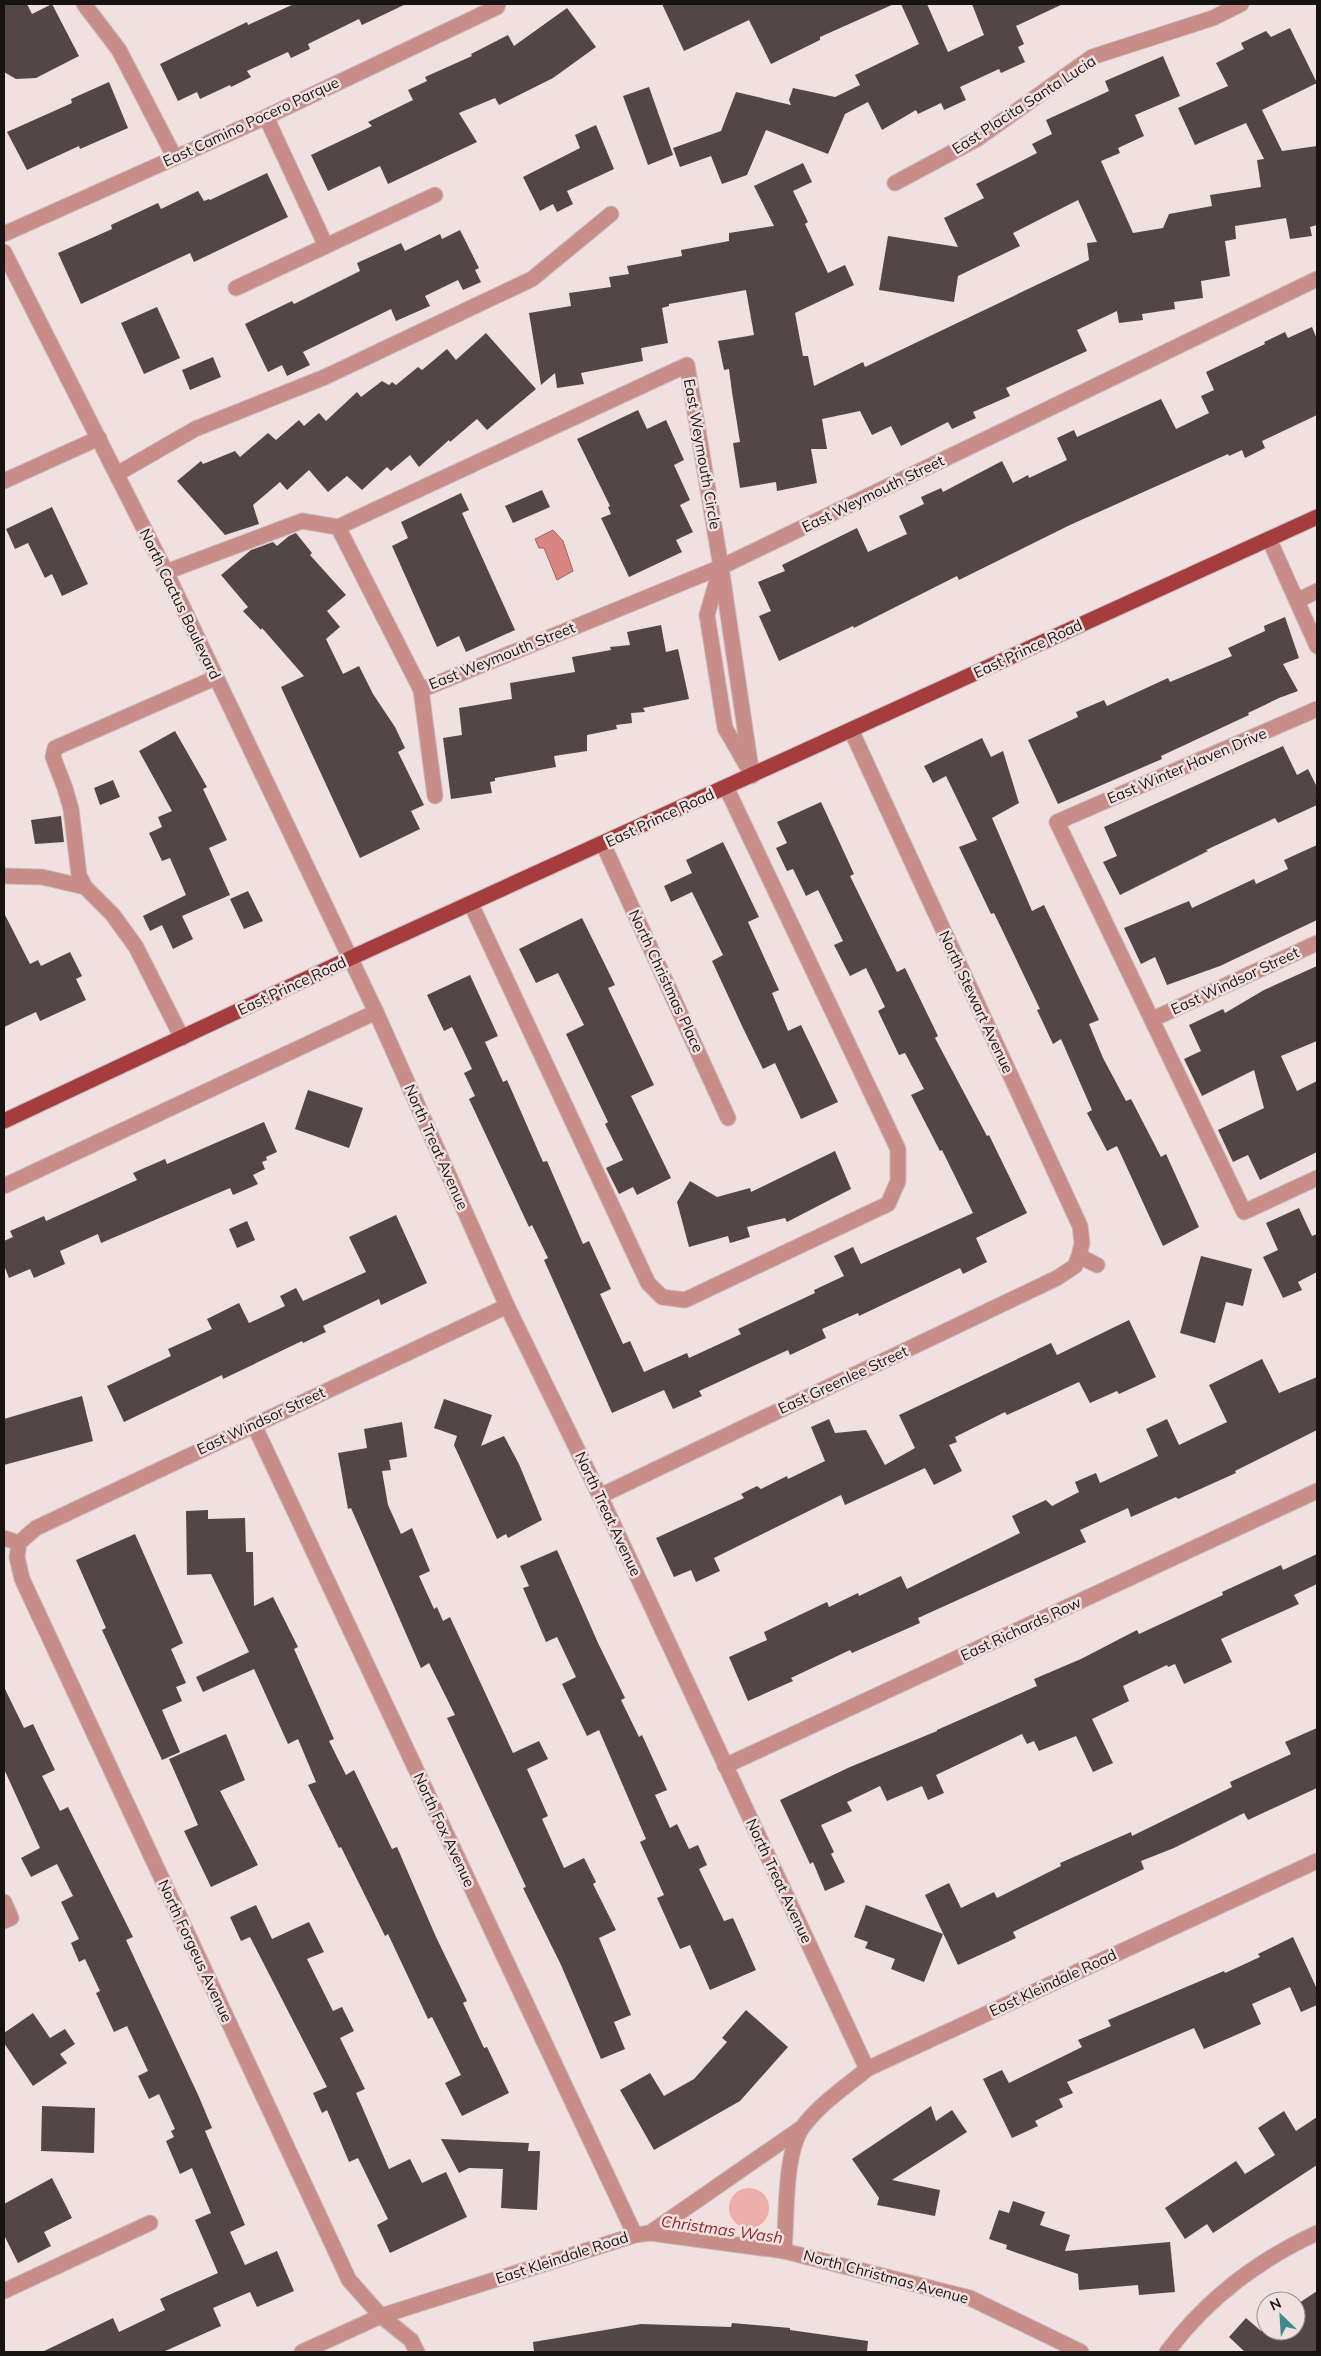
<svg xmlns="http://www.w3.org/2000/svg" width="1321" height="2356" font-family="Mulish,sans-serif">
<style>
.green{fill:#ebaeaa}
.water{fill:#d98682;stroke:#9f6461}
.building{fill:#524746}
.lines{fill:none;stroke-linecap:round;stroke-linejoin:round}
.minor-casing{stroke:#c9bcbb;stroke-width:17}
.major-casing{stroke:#c9bcbb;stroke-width:17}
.minor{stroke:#c98d89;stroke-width:15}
.major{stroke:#a53c3e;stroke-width:15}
.labels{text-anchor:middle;stroke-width:5;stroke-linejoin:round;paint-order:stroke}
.street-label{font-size:15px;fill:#181313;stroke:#f0e1e0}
.water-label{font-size:16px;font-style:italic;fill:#8b282b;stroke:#f0e1e0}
</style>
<rect width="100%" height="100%" fill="#f0e1e0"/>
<!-- green -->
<circle class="green" cx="749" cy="2208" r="20"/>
<!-- water -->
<polygon class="water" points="553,530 563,541 573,571 557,580 544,548 539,548 535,539"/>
<!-- building -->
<g class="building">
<polygon points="4,4 27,4 32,14 52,4 79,56 36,78 16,79 4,72"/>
<polygon points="294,4 406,4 362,25 359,19 308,44 310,49 291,58 288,52 247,71 251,77 231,87 230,85 200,99 197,92 178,101 160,64 247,22 248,25"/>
<polygon points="662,4 894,4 820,37 820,40 771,64 749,20 684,51"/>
<polygon points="901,4 927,4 948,52 984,35 972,4 1063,4 1016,26 1024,44 1018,47 1025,62 1001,73 999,69 960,87 966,100 944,110 941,103 918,114 916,110 882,130 868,102 845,114 828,154 766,130 747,175 722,184 711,156 680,167 673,148 721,131 736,92 791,105 789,100 793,88 835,97 860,85 855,75 919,44"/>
<polygon points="567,8 596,47 553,78 499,105 495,98 459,113 477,142 388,184 380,166 328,191 311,155 372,126 368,122 413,100 408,90 427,81 425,77 472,56 471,54 508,35 514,46"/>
<polygon points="1290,28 1317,83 1262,110 1282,151 1317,146 1317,225 1310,227 1312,236 1290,239 1286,218 1235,226 1236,239 1225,241 1230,276 1201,281 1203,298 1174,302 1175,309 1142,314 1143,320 1119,323 1117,311 1077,330 1087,351 1006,388 1010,396 973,412 976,418 952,429 948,422 901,446 891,426 872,435 860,411 822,419 827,449 811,449 817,483 777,491 776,482 740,488 733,443 740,442 732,392 729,369 724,370 718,341 754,335 746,290 669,304 669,306 662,308 668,343 641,348 643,361 581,373 584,384 557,388 555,373 541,385 529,313 571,306 569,293 611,287 609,277 629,274 627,266 682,256 681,250 729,241 729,233 774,226 754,186 803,163 812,182 793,191 808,222 805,224 828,273 845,265 854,285 795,313 803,356 808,356 814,386 863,362 865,367 1089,260 1087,243 1097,242 1078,200 1013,233 1020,246 958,276 954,302 879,290 888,236 958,247 944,218 984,198 976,184 1037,153 1032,144 1052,134 1046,120 1109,91 1105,81 1163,56 1180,96 1135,115 1144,136 1118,148 1120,153 1101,161 1133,233 1163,228 1169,214 1212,206 1210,195 1261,187 1257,160 1264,159 1246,123 1195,145 1178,108 1228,86 1216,63 1244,49 1241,43 1266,31 1271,37"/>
<polygon points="109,82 128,128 80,149 79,146 27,170 7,132 72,103 71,99"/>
<polygon points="649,87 673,155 648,165 623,96"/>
<polygon points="596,125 614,169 567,191 573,204 557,212 553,204 540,211 523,177 580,148 575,135"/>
<polygon points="267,173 288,217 194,262 190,253 81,304 58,253 112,229 111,225 158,203 161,209 198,191 204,201 209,199 210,200"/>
<polygon points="460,230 479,268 475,270 481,282 463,290 458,280 425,296 430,306 396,321 391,309 303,352 310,365 287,376 282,365 268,372 245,324 292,301 294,304 360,271 357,263 401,243 405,251 440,234 442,239"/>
<polygon points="157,307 180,358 144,374 121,323"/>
<polygon points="1312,327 1317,339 1317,415 1262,441 1265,448 1245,458 1242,450 1229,456 1228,454 1070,525 959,580 957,576 854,628 853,626 779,661 759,616 771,611 758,582 785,571 782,565 857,528 868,552 907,534 899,516 924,504 921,497 941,488 943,492 1002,461 1013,483 1028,475 1029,478 1067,460 1057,438 1074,430 1077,437 1161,399 1176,429 1209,413 1201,396 1214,390 1206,372 1265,344 1264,342 1285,332 1288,338"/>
<polygon points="486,333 536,389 487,430 477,419 450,442 449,440 419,467 410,455 391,471 387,467 362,490 347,476 328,492 309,470 287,490 280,482 253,505 259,524 225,535 177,481 201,461 203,464 235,451 240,457 268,433 276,440 299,420 304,426 319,413 326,421 357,392 361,397 382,381 389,385 392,382 396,385 418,367 422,370 447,349 456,360"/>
<polygon points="213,357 221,377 190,390 182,370"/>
<polygon points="638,410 647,429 666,420 684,460 674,465 690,500 680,505 693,532 676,540 682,552 629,577 601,518 611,514 608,507 610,506 577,439"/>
<polygon points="542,490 550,507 513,523 505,506"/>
<polygon points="461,493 469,510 462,513 515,630 466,652 459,636 437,647 392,546 408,538 401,522"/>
<polygon points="52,507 88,584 62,596 52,574 45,578 28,543 15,549 6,529"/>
<polygon points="296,533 312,553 310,555 346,595 327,611 340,627 326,639 343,674 359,666 373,694 395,727 405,748 398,752 424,805 411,811 420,829 360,858 281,687 304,676 262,628 261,630 243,611 248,607 221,575 251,550 273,542 277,546 289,536"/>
<polygon points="1285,617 1299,658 1283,664 1298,691 1279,698 1248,713 1249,715 1161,756 1162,759 1058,804 1028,740 1078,717 1076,712 1104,700 1107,706 1168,678 1170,682 1232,656 1228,648 1265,631 1264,626"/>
<polygon points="661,625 666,652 678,649 689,699 643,708 645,712 631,713 632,723 616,725 617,729 587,735 587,751 554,756 556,767 495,778 495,781 490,782 492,793 451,799 443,738 462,735 459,708 512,699 510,683 575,672 572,657 611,650 610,647 630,645 627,632"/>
<polygon points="175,731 207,787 203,789 227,840 209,848 230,895 182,916 193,939 173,949 162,925 150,931 143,916 186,895 170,858 162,861 149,833 162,827 158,817 172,811 139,751"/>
<polygon points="982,738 991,757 1003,751 1019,803 992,818 1032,911 1044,905 1099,1020 1089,1024 1103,1058 1126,1101 1131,1099 1161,1157 1166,1154 1199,1227 1163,1246 1117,1146 1107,1151 1087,1113 1092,1110 1061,1039 1053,1044 1037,1010 1040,1009 994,913 991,914 959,847 977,840 946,776 933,783 924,766"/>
<polygon points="1283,746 1297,775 1308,769 1317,787 1317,805 1278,823 1275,818 1206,850 1208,851 1120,895 1103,862 1117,856 1104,827"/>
<polygon points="113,780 120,797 100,805 94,788"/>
<polygon points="821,802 854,874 850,876 897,972 905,968 938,1036 935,1038 987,1136 989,1135 1027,1213 976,1238 987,1262 963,1274 960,1268 859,1316 858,1313 822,1329 826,1338 790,1355 788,1350 699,1391 702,1396 673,1409 664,1390 612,1413 544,1260 548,1258 532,1225 529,1227 469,1099 475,1096 464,1073 472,1069 452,1027 444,1031 427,995 470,975 498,1036 485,1042 503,1082 507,1080 543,1162 547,1161 583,1244 589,1241 611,1289 600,1294 623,1344 630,1341 644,1372 687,1353 689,1358 741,1334 738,1329 815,1293 814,1290 844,1276 834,1256 853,1247 861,1264 973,1213 942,1150 940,1151 911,1095 924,1089 905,1053 899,1055 878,1011 885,1007 866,968 850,976 834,945 843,941 818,890 806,896 793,869 787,871 776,848 787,843 777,822"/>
<polygon points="61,816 64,842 35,844 31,820"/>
<polygon points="723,842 759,917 748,922 779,990 772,993 788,1031 801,1025 838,1102 801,1119 775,1063 763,1069 743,1028 712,961 723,955 692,892 671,902 664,886 692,873 686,860"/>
<polygon points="1317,845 1317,920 1220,966 1167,985 1155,957 1141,964 1124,928 1189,901 1192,908 1254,879 1256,884 1288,869 1284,860"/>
<polygon points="248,891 263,921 244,929 230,899"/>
<polygon points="4,913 30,964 38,960 41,966 70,952 82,976 76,979 86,1000 40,1021 36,1012 4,1027"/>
<polygon points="582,918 615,985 608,988 654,1085 631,1096 671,1178 637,1195 633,1187 619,1194 606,1168 623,1160 605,1124 608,1122 566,1034 584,1025 558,973 536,983 519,949"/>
<polygon points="1317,966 1317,1041 1281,1056 1297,1091 1317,1081 1317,1152 1260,1180 1248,1155 1233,1162 1218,1130 1264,1108 1254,1070 1202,1096 1184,1059 1201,1051 1189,1025 1223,1009 1225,1013 1264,990"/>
<polygon points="308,1090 363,1108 349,1148 295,1129"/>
<polygon points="264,1122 277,1152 266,1157 267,1160 262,1162 265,1169 253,1175 258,1184 233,1195 230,1188 101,1243 98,1234 60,1251 65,1264 34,1278 30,1269 9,1278 4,1265 4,1241 13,1237 10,1231 44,1216 46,1221 137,1180 133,1173 165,1159 167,1164"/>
<polygon points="835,1151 851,1189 787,1222 785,1218 747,1227 750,1237 730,1243 728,1236 689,1247 677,1202 690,1181 717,1197 750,1188 751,1192"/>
<polygon points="1299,1208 1312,1236 1317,1234 1317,1272 1298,1282 1302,1290 1283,1298 1263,1257 1278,1250 1266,1223"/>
<polygon points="396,1215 427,1283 381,1305 379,1299 323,1326 326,1332 303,1343 302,1341 223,1379 222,1375 124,1422 107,1386 171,1356 168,1349 212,1329 207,1319 239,1303 249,1323 285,1306 280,1296 296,1288 303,1301 366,1272 349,1237"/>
<polygon points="247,1221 255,1240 237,1248 229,1229"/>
<polygon points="1201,1256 1252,1269 1243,1306 1226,1302 1215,1343 1180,1333"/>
<polygon points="1129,1320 1156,1377 1119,1394 1117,1391 1090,1403 1079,1382 1007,1415 1005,1412 955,1437 957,1442 949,1445 962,1471 934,1485 925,1468 845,1505 841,1495 714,1558 720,1571 696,1582 691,1570 674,1577 656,1538 744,1498 741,1494 757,1486 761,1489 787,1476 788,1479 825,1461 811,1427 829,1419 835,1433 866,1430 885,1465 915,1448 899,1415 1051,1343 1057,1355"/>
<polygon points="1262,1359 1279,1393 1317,1377 1317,1430 1235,1471 1236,1473 1178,1499 1176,1497 1131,1517 1128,1508 1080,1530 1086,1542 918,1618 920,1623 852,1653 850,1650 791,1678 793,1681 748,1701 729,1657 767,1640 764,1632 827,1602 829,1607 858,1593 859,1596 901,1576 907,1589 1020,1533 1012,1516 1046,1500 1052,1506 1079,1492 1075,1482 1096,1473 1100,1483 1158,1456 1146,1429 1167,1419 1179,1445 1227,1422 1209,1385"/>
<polygon points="82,1396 93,1441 4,1465 4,1419"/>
<polygon points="444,1399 492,1415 481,1446 504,1436 519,1464 542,1520 508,1538 506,1534 497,1539 454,1445 457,1436 434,1428"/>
<polygon points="402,1422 407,1457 389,1460 391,1470 382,1471 388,1505 401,1534 412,1528 430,1571 419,1576 434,1609 437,1607 443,1621 450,1617 513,1753 539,1741 548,1759 527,1769 548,1816 542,1819 564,1868 584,1858 596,1882 593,1884 616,1930 599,1938 631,2015 614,2022 625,2049 601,2059 561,1965 523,1888 526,1887 447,1718 455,1715 429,1663 421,1668 351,1508 348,1509 338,1453 367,1448 364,1429"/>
<polygon points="208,1510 208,1519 245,1518 246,1552 253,1552 254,1606 273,1597 298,1647 294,1649 334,1739 329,1741 346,1775 354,1770 392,1849 397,1847 436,1937 467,2001 463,2003 484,2048 487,2047 509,2093 462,2116 445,2083 461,2075 432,2017 428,2019 388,1934 385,1936 341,1847 339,1848 308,1785 316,1782 298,1739 288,1744 254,1669 203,1692 196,1677 249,1652 211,1574 187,1575 186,1511"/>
<polygon points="135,1534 183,1643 171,1649 186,1683 176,1687 182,1701 162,1710 180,1752 162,1760 102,1630 106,1628 76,1560"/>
<polygon points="557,1550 598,1643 625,1698 621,1700 639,1737 642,1735 667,1790 655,1795 670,1828 677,1824 689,1849 698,1845 707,1865 699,1869 724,1921 733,1918 756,1970 710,1990 690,1945 680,1949 657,1898 664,1895 640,1842 646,1839 599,1730 587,1736 562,1684 576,1677 557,1637 546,1642 523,1588 529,1586 520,1566"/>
<polygon points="1317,1554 1317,1584 1294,1595 1299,1604 1221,1639 1232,1662 1184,1684 1175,1664 1168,1667 1167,1665 1123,1686 1129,1701 1092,1719 1113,1763 1093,1772 1076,1736 1039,1751 1034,1741 1027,1744 1022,1734 936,1775 944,1793 928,1800 922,1786 887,1801 880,1786 847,1802 852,1811 821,1825 834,1852 831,1854 845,1882 825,1891 813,1862 810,1864 780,1800 850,1767 937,1731 937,1730 1037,1686 1034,1679 1081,1659 1137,1630 1139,1634 1223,1595 1222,1592 1281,1565 1283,1570"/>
<polygon points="4,1687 24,1728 33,1724 55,1770 42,1776 60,1811 68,1807 133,1937 126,1940 199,2097 212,2128 205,2131 245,2225 230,2232 245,2265 277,2251 294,2291 257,2307 250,2292 213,2308 221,2326 163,2352 42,2352 113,2318 119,2332 165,2310 160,2299 218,2273 195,2220 211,2213 192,2168 180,2174 166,2141 174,2137 171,2131 175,2129 159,2094 149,2099 138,2076 148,2071 127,2026 114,2032 96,1993 100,1991 85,1959 79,1962 71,1943 79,1939 61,1902 73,1896 57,1864 31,1877 21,1858 40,1848 4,1769"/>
<polygon points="1317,1728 1317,1788 1248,1820 1244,1813 1174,1848 1141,1861 1144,1869 1013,1932 1016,1938 958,1965 925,1895 949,1883 961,1908 994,1892 997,1898 1061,1866 1060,1863 1131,1832 1132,1836 1232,1787 1230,1782 1291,1754 1285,1742"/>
<polygon points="226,1734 245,1780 220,1791 258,1865 211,1887 184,1831 198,1825 169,1759"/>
<polygon points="256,1905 272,1939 309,1922 324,1952 307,1959 333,2011 342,2007 354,2031 340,2038 365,2089 356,2093 389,2169 410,2159 422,2183 446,2172 467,2217 390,2253 377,2225 388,2219 358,2158 349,2162 327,2110 322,2113 313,2093 327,2087 250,1937 241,1941 230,1917"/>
<polygon points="866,1905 943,1934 924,1982 891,1969 895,1959 865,1948 868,1942 854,1937"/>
<polygon points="1293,1937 1317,1989 1317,2005 1301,2012 1290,1987 1252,2004 1261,2024 1204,2049 1194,2028 1067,2082 1073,2093 1059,2099 1063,2107 1035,2121 1038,2126 1012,2138 983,2079 1002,2070 1009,2083 1082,2047 1078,2040 1111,2026 1108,2020 1224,1971 1225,1973 1260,1957 1258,1954"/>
<polygon points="746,2010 788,2047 740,2101 654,2150 620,2090 650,2073 664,2096 694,2079 727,2042 722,2038"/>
<polygon points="33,2013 50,2038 65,2029 75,2044 60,2054 67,2063 33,2086 4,2043 4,2033"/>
<polygon points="42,2106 95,2108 94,2153 41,2151"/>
<polygon points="931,2106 936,2121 952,2110 967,2132 892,2180 940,2190 935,2216 877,2205 879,2198 852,2159"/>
<polygon points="1284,2111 1296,2131 1317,2117 1317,2165 1213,2233 1207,2224 1185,2239 1165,2208 1236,2161 1245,2174 1275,2155 1258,2128"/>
<polygon points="441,2139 529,2143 528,2151 540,2151 537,2210 501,2208 503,2169 469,2168 459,2173"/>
<polygon points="52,2178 72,2218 44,2232 51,2246 18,2263 4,2235 4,2204"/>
<polygon points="1013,2201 1045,2212 1040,2225 1070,2235 1065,2251 1170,2242 1175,2292 1139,2295 1138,2285 1079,2290 1078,2274 1006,2249 1007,2245 989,2239 999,2210 1009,2213"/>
<polygon points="1317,2291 1317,2352 1245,2352 1229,2337 1246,2318 1261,2331 1296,2331 1296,2305"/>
<polygon points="732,2323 790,2328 790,2330 868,2341 867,2352 534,2352 533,2342 641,2324 731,2327"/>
</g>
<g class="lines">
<!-- minor casing -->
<g class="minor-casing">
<g id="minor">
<polyline points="84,4 119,50 175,158"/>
<polyline points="266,117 326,246"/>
<polyline points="895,183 977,139 1092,57 1213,18 1241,4"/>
<polyline points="4,234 266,117 497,7 498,4"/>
<polyline points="4,252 166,572 376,1012 507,1306 600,1496 867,2069"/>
<polyline points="236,288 435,195"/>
<polyline points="117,474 195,429 325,377 532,279 611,214"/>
<polyline points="4,481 99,438"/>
<polyline points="338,527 421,690 721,567 1317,279"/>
<polyline points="338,527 687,365 721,567 752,776"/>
<polyline points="1269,539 1317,646"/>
<polyline points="166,572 302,521 338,527"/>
<polyline points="719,573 707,615 725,728 747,766"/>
<polyline points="1297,601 1317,591"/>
<polyline points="421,690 435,796"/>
<polyline points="1317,709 1057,822 1244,1212 1317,1178"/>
<polyline points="851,730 1080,1226 1082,1243 1079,1256 1097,1265"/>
<polyline points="603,844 728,1118"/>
<polyline points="4,876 42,877 85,887"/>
<polyline points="471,904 648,1283 662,1297 685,1300 888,1204 898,1181 898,1149 726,787"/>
<polyline points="1153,1019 1317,943"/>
<polyline points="182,1038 136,947 113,915 85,887 79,875 71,809 65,788 53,757 55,748 215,678"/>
<polyline points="4,1186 376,1012"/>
<polyline points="254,1425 635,2235"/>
<polyline points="600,1496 1057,1278 1075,1266 1079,1256"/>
<polyline points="4,1538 19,1543 17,1557 22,1579 349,2280 381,2316 411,2340 417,2352"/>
<polyline points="19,1543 36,1528 507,1306"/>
<polyline points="725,1766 1317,1491"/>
<polyline points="4,1902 11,1918 4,1921"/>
<polyline points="650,2233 784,2251 970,2298 1081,2352"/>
<path d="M784 2251C787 2217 784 2155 802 2128 819 2104 846 2087 867 2069L1317 1861"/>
<polyline points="4,2291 150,2223"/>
<polyline points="302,2352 381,2316 635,2235 650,2233 800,2129"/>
<path d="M1167 2352C1206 2300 1258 2260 1317 2233"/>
</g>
</g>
<!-- major casing -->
<g class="major-casing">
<polyline id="major" points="4,1121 357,955 1317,517"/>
</g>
<!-- minor -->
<use href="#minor" class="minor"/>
<!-- major -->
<use href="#major" class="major"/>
</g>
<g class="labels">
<!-- street labels -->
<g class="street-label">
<text transform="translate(1024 105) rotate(-33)" y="5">East Placita Santa Lucia</text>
<text transform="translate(251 122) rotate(-25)" y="5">East Camino Pocero Parque</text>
<text transform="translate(702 454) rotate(80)" y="5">East Weymouth Circle</text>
<text transform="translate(873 494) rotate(-26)" y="5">East Weymouth Street</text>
<text transform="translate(180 604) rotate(64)" y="5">North Cactus Boulevard</text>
<text transform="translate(1028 649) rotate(-25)" y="5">East Prince Road</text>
<text transform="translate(502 656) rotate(-22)" y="5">East Weymouth Street</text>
<text transform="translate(1187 766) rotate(-23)" y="5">East Winter Haven Drive</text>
<text transform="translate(660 818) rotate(-25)" y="5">East Prince Road</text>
<text transform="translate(666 981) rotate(65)" y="5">North Christmas Place</text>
<text transform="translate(1235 981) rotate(-25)" y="5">East Windsor Street</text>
<text transform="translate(292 986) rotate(-25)" y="5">East Prince Road</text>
<text transform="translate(976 1002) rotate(65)" y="5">North Stewart Avenue</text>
<text transform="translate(436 1147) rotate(66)" y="5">North Treat Avenue</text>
<text transform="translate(843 1380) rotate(-25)" y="5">East Greenlee Street</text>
<text transform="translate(261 1421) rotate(-25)" y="5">East Windsor Street</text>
<text transform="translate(608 1514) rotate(65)" y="5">North Treat Avenue</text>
<text transform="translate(1021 1629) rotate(-25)" y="5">East Richards Row</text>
<text transform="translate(444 1830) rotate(65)" y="5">North Fox Avenue</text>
<text transform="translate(779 1881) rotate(65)" y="5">North Treat Avenue</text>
<text transform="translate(195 1951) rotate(65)" y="5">North Forgeus Avenue</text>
<text transform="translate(1053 1983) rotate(-25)" y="5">East Kleindale Road</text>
<text transform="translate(562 2258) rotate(-18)" y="5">East Kleindale Road</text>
<text transform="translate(886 2277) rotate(15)" y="5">North Christmas Avenue</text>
</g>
<!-- water labels -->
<g class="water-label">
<text transform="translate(722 2229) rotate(8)" y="6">Christmas Wash</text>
</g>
</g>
<!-- border -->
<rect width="1321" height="2356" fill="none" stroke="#181313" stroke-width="10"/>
<!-- north arrow -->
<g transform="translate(1281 2316) rotate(335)"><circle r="24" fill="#f0e1e0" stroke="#9a8f8e"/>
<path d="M0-4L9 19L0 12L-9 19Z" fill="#40888e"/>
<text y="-8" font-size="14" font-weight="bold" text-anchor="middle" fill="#181313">N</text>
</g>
</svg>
